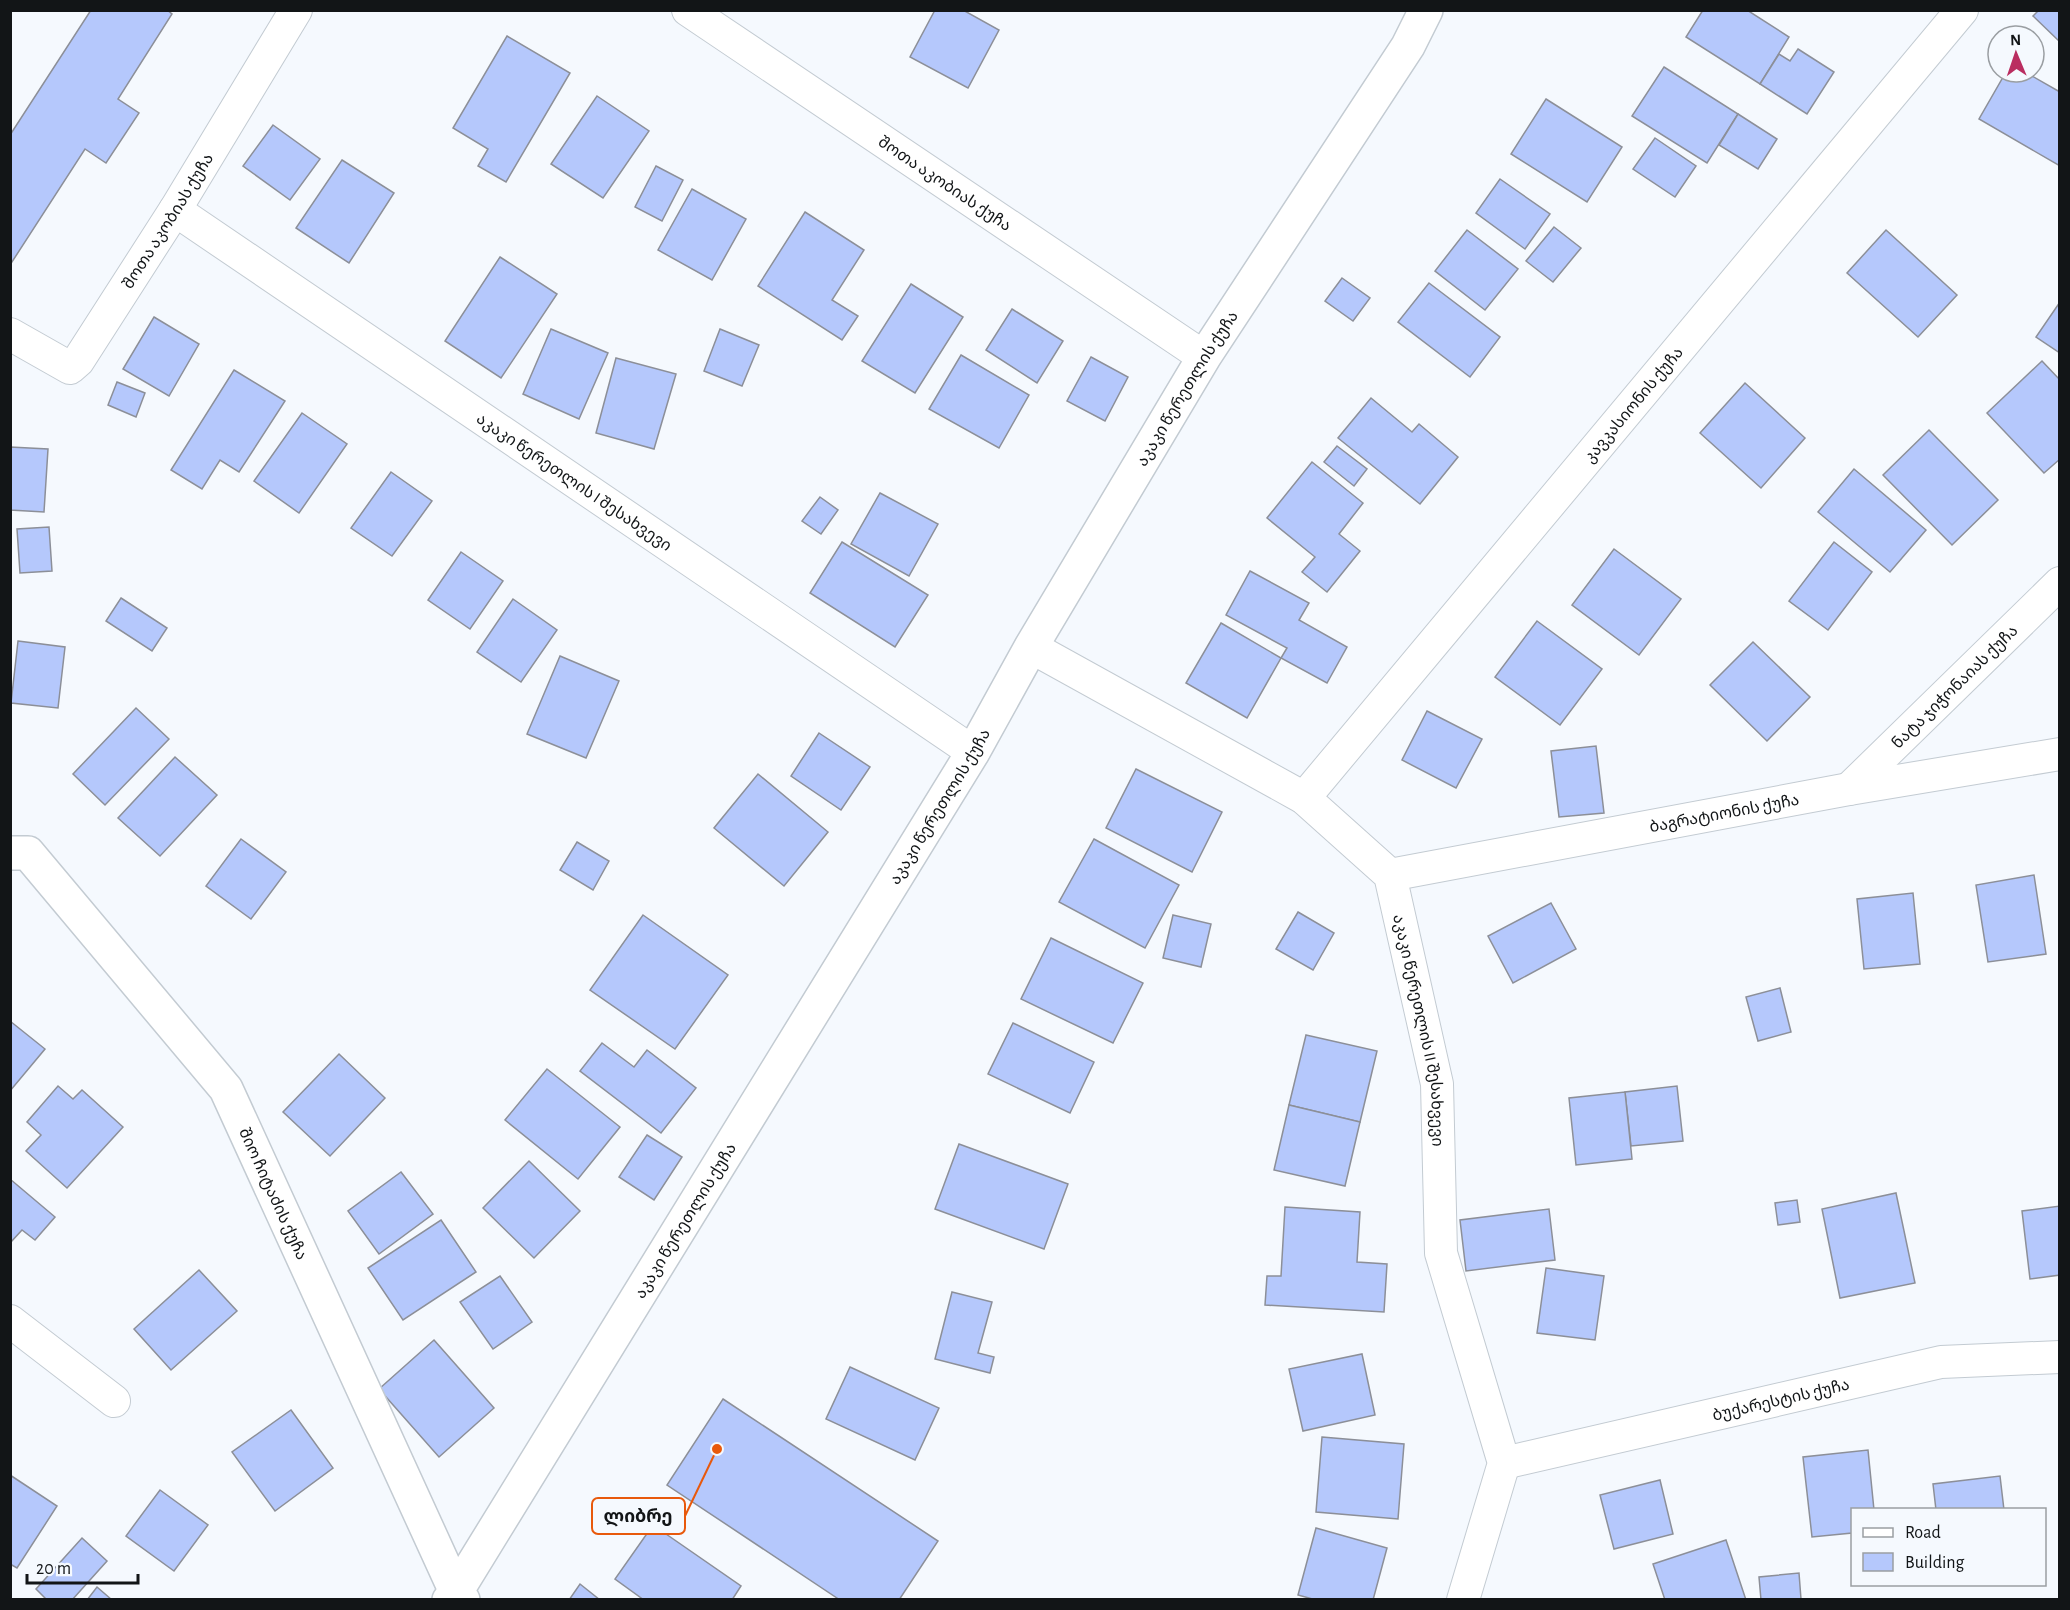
<svg xmlns="http://www.w3.org/2000/svg" width="2070" height="1610" font-family="'Alegreya Sans','Noto Sans Georgian',sans-serif">
<style>
.building{fill:#b5c8fc;stroke:#8c8f98;stroke-width:1.5}
.lines{fill:none;stroke-linecap:round;stroke-linejoin:round}
.street-casing{stroke:#c3cbd2;stroke-width:34}
.secondary-casing{stroke:#c3cbd2;stroke-width:36}
.primary-casing{stroke:#c3cbd2;stroke-width:36}
.street{stroke:#fff;stroke-width:32}
.secondary{stroke:#fff;stroke-width:33}
.primary{stroke:#fff;stroke-width:33}
.labels{text-anchor:middle;stroke-width:6;stroke-linejoin:round;paint-order:stroke}
.street-label{font-size:16px;fill:#121517;stroke:#f5f9fe}
.leader{fill:none;stroke:#e8590c;stroke-width:2}
.callout-dot{fill:#e8590c;stroke:#f5f9fe;stroke-width:2}
.callout{fill:#f5f9fe;stroke:#e8590c;stroke-width:2}
.callout-label{font-size:18px;text-anchor:middle;font-weight:bold;fill:#121517}
</style>
<rect width="100%" height="100%" fill="#f5f9fe"/>
<!-- building -->
<g class="building">
<polygon points="91,10 167,10 172,14 118,99 139,113 106,163 85,149 10,265 10,135"/>
<polygon points="935,10 963,10 999,30 968,88 910,57"/>
<polygon points="1703,10 1747,10 1789,37 1760,84 1686,37"/>
<polygon points="2039,10 2060,10 2060,42 2033,16"/>
<polygon points="507,36 570,73 506,182 478,166 488,149 453,128"/>
<polygon points="1798,49 1834,72 1807,114 1760,84 1779,54 1790,61"/>
<polygon points="1664,67 1738,114 1707,163 1632,116"/>
<polygon points="2006,72 2025,72 2060,92 2060,166 1979,119"/>
<polygon points="597,96 649,131 603,198 551,164"/>
<polygon points="1546,99 1622,147 1587,202 1511,154"/>
<polygon points="1738,114 1777,139 1758,169 1719,145"/>
<polygon points="273,125 320,159 290,200 243,166"/>
<polygon points="1655,138 1696,166 1675,197 1633,169"/>
<polygon points="342,160 394,193 349,263 296,228"/>
<polygon points="656,166 683,180 662,221 635,207"/>
<polygon points="1500,179 1550,214 1525,249 1476,213"/>
<polygon points="692,189 746,219 712,280 658,250"/>
<polygon points="805,212 864,250 832,300 858,316 842,340 758,286"/>
<polygon points="1554,227 1581,248 1553,282 1526,261"/>
<polygon points="1467,230 1518,269 1485,310 1435,271"/>
<polygon points="1886,230 1957,295 1918,337 1847,273"/>
<polygon points="500,257 557,294 501,378 445,341"/>
<polygon points="1342,278 1370,298 1353,321 1325,301"/>
<polygon points="1429,283 1500,337 1470,377 1398,322"/>
<polygon points="911,284 963,317 915,393 862,361"/>
<polygon points="2060,302 2060,353 2036,337"/>
<polygon points="1012,309 1063,341 1037,383 986,350"/>
<polygon points="154,317 199,344 169,396 123,369"/>
<polygon points="551,329 608,353 579,419 523,394"/>
<polygon points="720,329 759,345 742,386 704,371"/>
<polygon points="961,355 1029,395 999,448 929,409"/>
<polygon points="1091,357 1128,377 1105,421 1067,401"/>
<polygon points="616,358 676,374 654,449 596,433"/>
<polygon points="2042,361 2060,380 2060,459 2044,473 1987,413"/>
<polygon points="234,370 285,401 239,472 220,460 202,489 171,470"/>
<polygon points="117,382 145,393 136,417 108,405"/>
<polygon points="1745,383 1805,438 1761,488 1700,433"/>
<polygon points="1371,398 1412,432 1419,424 1458,457 1420,504 1338,438"/>
<polygon points="302,413 347,444 299,513 254,481"/>
<polygon points="1929,430 1998,500 1952,545 1883,475"/>
<polygon points="1337,446 1367,469 1354,486 1324,462"/>
<polygon points="10,447 48,449 44,512 10,510"/>
<polygon points="1312,462 1363,503 1339,534 1360,551 1327,592 1302,572 1315,557 1267,518"/>
<polygon points="1854,469 1926,530 1890,572 1818,512"/>
<polygon points="391,472 432,501 392,556 351,528"/>
<polygon points="880,493 938,524 909,576 851,544"/>
<polygon points="820,497 838,510 821,534 802,521"/>
<polygon points="49,527 52,571 20,573 17,529"/>
<polygon points="842,542 928,595 895,647 810,593"/>
<polygon points="1834,542 1872,572 1828,630 1789,601"/>
<polygon points="1614,549 1681,599 1639,655 1572,605"/>
<polygon points="461,552 503,581 470,629 428,600"/>
<polygon points="1250,571 1309,603 1299,620 1347,647 1327,683 1281,658 1287,648 1226,615"/>
<polygon points="121,598 167,628 152,651 106,621"/>
<polygon points="513,599 557,630 521,682 477,652"/>
<polygon points="1537,621 1602,669 1560,725 1495,677"/>
<polygon points="1221,623 1281,658 1247,718 1186,683"/>
<polygon points="18,641 65,647 58,708 11,703"/>
<polygon points="1753,642 1810,697 1767,741 1710,685"/>
<polygon points="560,656 619,681 586,758 527,734"/>
<polygon points="136,708 169,739 105,805 73,774"/>
<polygon points="1427,711 1482,739 1456,788 1402,760"/>
<polygon points="819,733 870,767 841,810 791,776"/>
<polygon points="1596,746 1604,813 1559,817 1551,751"/>
<polygon points="175,757 217,795 160,856 118,818"/>
<polygon points="1136,769 1222,812 1192,872 1106,828"/>
<polygon points="758,774 828,832 784,886 714,828"/>
<polygon points="241,839 286,872 251,919 206,886"/>
<polygon points="1094,839 1179,885 1145,948 1059,902"/>
<polygon points="577,842 609,861 593,890 560,870"/>
<polygon points="2034,875 2046,954 1988,962 1976,885"/>
<polygon points="1913,893 1920,964 1864,969 1857,899"/>
<polygon points="1551,903 1576,949 1513,983 1488,936"/>
<polygon points="1298,912 1334,933 1313,970 1276,949"/>
<polygon points="643,915 728,975 675,1049 590,990"/>
<polygon points="1173,915 1211,924 1201,967 1163,958"/>
<polygon points="1051,938 1143,983 1113,1043 1021,999"/>
<polygon points="1780,988 1791,1032 1758,1041 1746,997"/>
<polygon points="10,1021 45,1049 10,1091"/>
<polygon points="1013,1023 1094,1062 1070,1113 988,1074"/>
<polygon points="1306,1035 1377,1051 1360,1122 1289,1105"/>
<polygon points="602,1043 634,1067 647,1050 696,1088 661,1133 580,1071"/>
<polygon points="339,1054 385,1098 330,1156 283,1112"/>
<polygon points="547,1069 620,1127 578,1179 505,1120"/>
<polygon points="58,1086 73,1099 82,1090 123,1127 67,1188 26,1151 41,1135 27,1122"/>
<polygon points="1677,1086 1683,1141 1631,1146 1625,1092"/>
<polygon points="1625,1092 1632,1159 1576,1165 1569,1098"/>
<polygon points="1289,1105 1360,1122 1345,1186 1274,1170"/>
<polygon points="647,1135 682,1157 654,1200 619,1177"/>
<polygon points="959,1144 1068,1184 1044,1249 935,1209"/>
<polygon points="529,1161 580,1211 534,1258 483,1208"/>
<polygon points="401,1172 433,1214 379,1254 348,1211"/>
<polygon points="10,1179 55,1217 35,1240 22,1230 10,1243"/>
<polygon points="1896,1193 1915,1283 1840,1298 1822,1209"/>
<polygon points="1797,1200 1800,1222 1778,1225 1775,1203"/>
<polygon points="2060,1206 2060,1275 2030,1279 2022,1211"/>
<polygon points="1285,1207 1360,1212 1357,1262 1387,1264 1384,1312 1265,1305 1267,1276 1281,1276"/>
<polygon points="1549,1209 1555,1260 1466,1271 1460,1220"/>
<polygon points="441,1220 476,1272 403,1320 368,1268"/>
<polygon points="1546,1268 1604,1276 1595,1340 1537,1333"/>
<polygon points="199,1270 237,1311 171,1370 134,1329"/>
<polygon points="500,1276 532,1322 493,1349 460,1302"/>
<polygon points="952,1292 992,1302 978,1353 994,1357 990,1373 935,1359"/>
<polygon points="434,1340 494,1408 439,1457 379,1389"/>
<polygon points="1362,1354 1375,1415 1303,1431 1289,1369"/>
<polygon points="850,1367 939,1408 915,1460 826,1419"/>
<polygon points="723,1399 938,1541 899,1600 840,1600 667,1485"/>
<polygon points="291,1410 333,1468 275,1511 232,1452"/>
<polygon points="1322,1437 1404,1444 1398,1519 1316,1512"/>
<polygon points="1868,1450 1874,1510 1852,1510 1852,1533 1812,1537 1803,1457"/>
<polygon points="10,1475 57,1506 17,1568 10,1564"/>
<polygon points="2000,1476 2004,1510 1936,1510 1933,1484"/>
<polygon points="1660,1480 1673,1534 1614,1549 1600,1495"/>
<polygon points="160,1490 208,1525 174,1571 126,1536"/>
<polygon points="653,1525 741,1586 732,1600 644,1600 615,1579"/>
<polygon points="1316,1528 1387,1548 1373,1600 1316,1600 1298,1595"/>
<polygon points="82,1538 107,1561 72,1600 47,1600 36,1589"/>
<polygon points="1726,1540 1746,1600 1665,1600 1653,1564"/>
<polygon points="1799,1573 1801,1599 1761,1600 1759,1577"/>
<polygon points="580,1584 600,1600 569,1600"/>
<polygon points="97,1587 112,1600 87,1600"/>
</g>
<g class="lines">
<!-- street casing -->
<g class="street-casing">
<g id="street">
<path id="s1" d="M688 10 1204 357"/>
<path id="s2" d="M175 210 973 752"/>
<path id="s3" d="M10 334 70 368 78 361 175 210 296 10"/>
<path id="s4" d="M1031 647 1304 798 1390 875 1437 1084 1441 1253 1504 1463 1463 1600"/>
<path id="s5" d="M1849 789 2060 583"/>
<path id="s6" d="M1304 798 1962 10"/>
<path id="s7" d="M1390 875 1849 789 2060 754"/>
<polyline points="10,1321 114,1401"/>
<path id="s8" d="M1504 1463 1941 1362 2060 1357"/>
</g>
</g>
<!-- secondary casing -->
<g class="secondary-casing">
<g id="secondary">
<path id="s9" d="M10 853H28L226 1089 456 1592 463 1600"/>
</g>
</g>
<!-- primary casing -->
<g class="primary-casing">
<g id="primary">
<path id="s10" d="M449 1600 456 1592 973 752 1031 647 1204 357 1408 46 1426 10"/>
</g>
</g>
<!-- street -->
<use href="#street" class="street"/>
<!-- secondary -->
<use href="#secondary" class="secondary"/>
<!-- primary -->
<use href="#primary" class="primary"/>
</g>
<g class="labels">
<!-- street labels -->
<g class="street-label">
<text dy="6" stroke="none"><textPath href="#s1" startOffset="310">შოთა აკობიას ქუჩა</textPath></text>
<text dy="6" stroke="none"><textPath href="#s3" startOffset="246">შოთა აკობიას ქუჩა</textPath></text>
<text dy="6" stroke="none"><textPath href="#s10" startOffset="1419">აკაკი წერეთლის ქუჩა</textPath></text>
<text dy="6" stroke="none"><textPath href="#s6" startOffset="513">კავკასიონის ქუჩა</textPath></text>
<text dy="6" stroke="none"><textPath href="#s2" startOffset="483">აკაკი წერეთლის I შესახვევი</textPath></text>
<text dy="6" stroke="none"><textPath href="#s5" startOffset="147">ნატა ჯიჭონაიას ქუჩა</textPath></text>
<text dy="6" stroke="none"><textPath href="#s10" startOffset="933">აკაკი წერეთლის ქუჩა</textPath></text>
<text dy="6" stroke="none"><textPath href="#s7" startOffset="340">ბაგრატიონის ქუჩა</textPath></text>
<text dy="6" stroke="none"><textPath href="#s4" startOffset="586">აკაკი წერეთლის II შესახვევი</textPath></text>
<text dy="6" stroke="none"><textPath href="#s9" startOffset="441">შიო ჩიტაძის ქუჩა</textPath></text>
<text dy="6" stroke="none"><textPath href="#s10" startOffset="447">აკაკი წერეთლის ქუჩა</textPath></text>
<text dy="6" stroke="none"><textPath href="#s8" startOffset="284">ბუქარესტის ქუჩა</textPath></text>
</g>
</g>
<!-- callouts -->
<path class="leader" d="M717 1449L685 1516"/>
<circle class="callout-dot" cx="717" cy="1449" r="6"/>
<rect class="callout" x="592" y="1498" width="93" height="36" rx="6"/>
<g class="callout-label">
<text x="638" y="1522">ლიბრე</text>
</g>
<!-- border -->
<rect width="2070" height="1610" fill="none" stroke="#121517" stroke-width="24"/>
<!-- legend -->
<rect x="1851" y="1508" width="195" height="78" fill="#f5f9fe" stroke="#9a9ea2" stroke-width="1.5"/>
<rect x="1863" y="1528" width="30" height="9" fill="#ffffff" stroke="#9a9ea2" stroke-width="1.5"/>
<text x="1905" y="1538" font-size="18" fill="#121517">Road</text>
<rect x="1863" y="1553" width="30" height="18" fill="#b5c8fc" stroke="#9a9ea2" stroke-width="1.5"/>
<text x="1905" y="1568" font-size="18" fill="#121517">Building</text>
<!-- north arrow -->
<g transform="translate(2016 54) rotate(358)"><circle r="28" fill="#f5f9fe" stroke="#9a9ea2" stroke-width="1.5"/>
<path d="M0-4.5L10 22L0 15L-10 22Z" fill="#ba2d60"/>
<text y="-9" font-size="16" font-weight="bold" text-anchor="middle" fill="#121517">N</text>
</g>
<!-- scale -->
<path d="M27 1574v9h111v-9" fill="none" stroke="#121517" stroke-width="3"/>
<text x="36" y="1574" font-size="18" fill="#121517" stroke="#f5f9fe" stroke-width="4.5" paint-order="stroke">20 m</text>
</svg>
